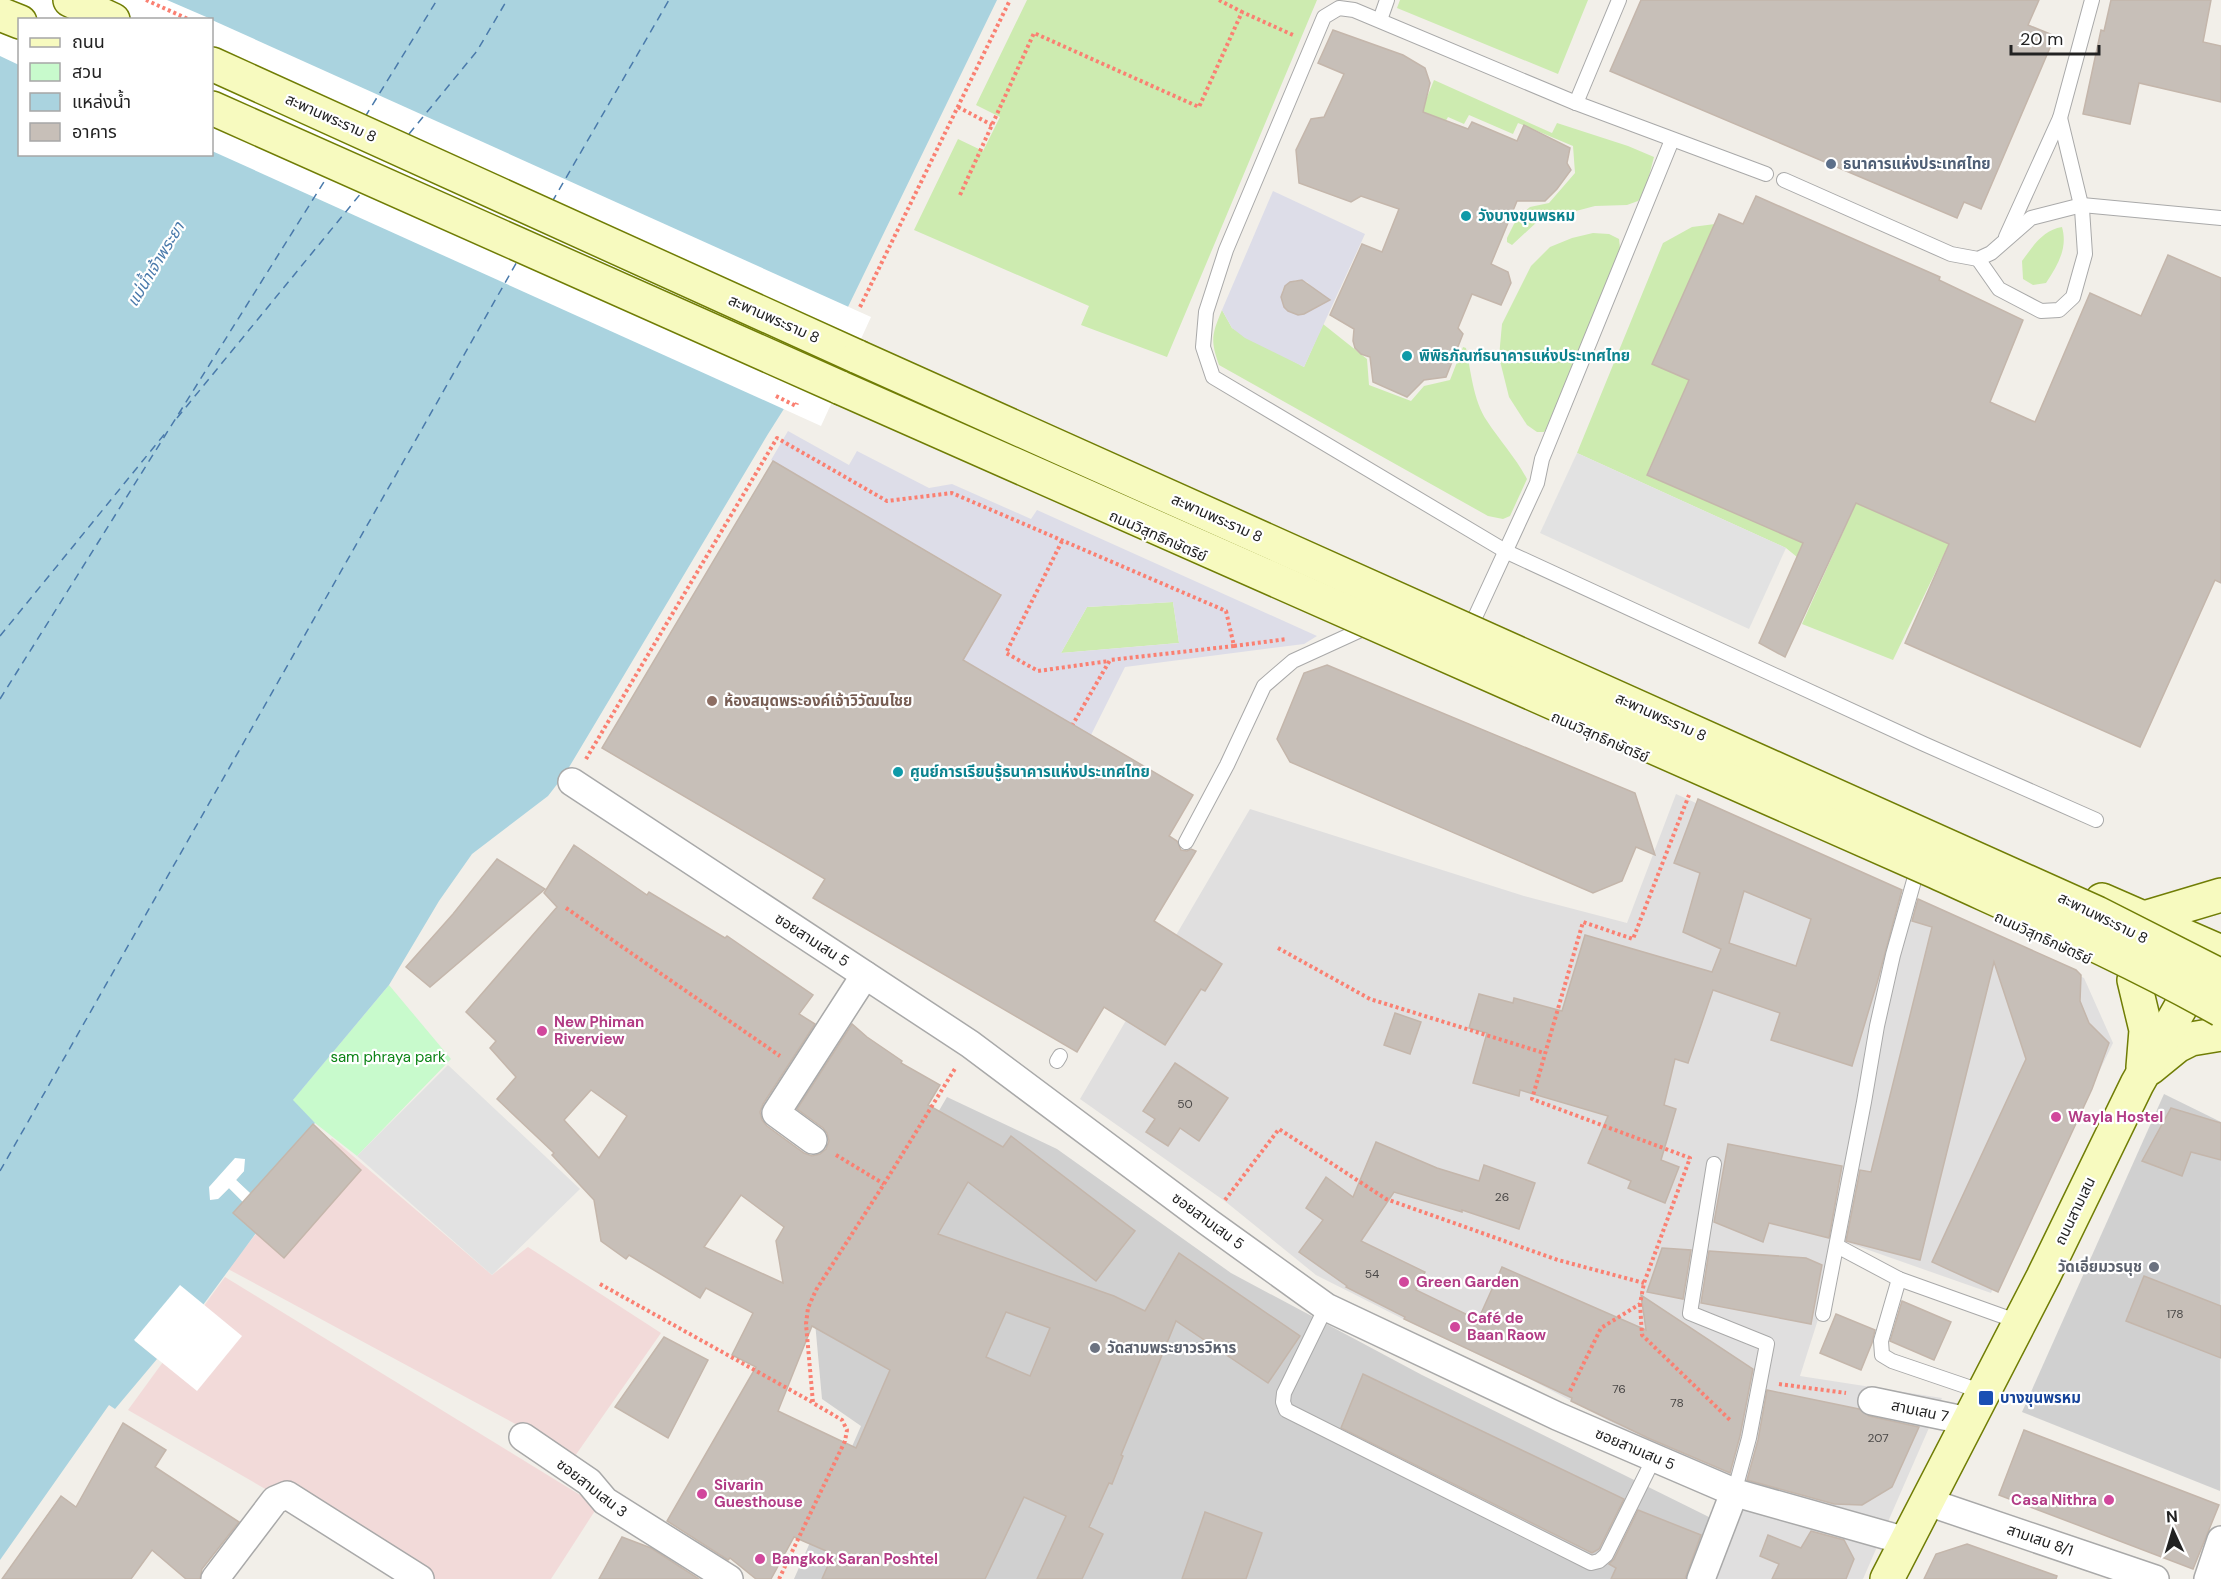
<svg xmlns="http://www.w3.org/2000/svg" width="2221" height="1579" font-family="'DM Sans','Noto Sans Thai',sans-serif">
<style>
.residential{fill:#e0dfdf}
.commercial{fill:#f2dad9}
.religious{fill:#d0d0d0}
.grass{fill:#cdebb0}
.park{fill:#c8facc}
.parking{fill:#e2e2e2}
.plaza{fill:#dddde8;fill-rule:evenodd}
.water{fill:#aad3df;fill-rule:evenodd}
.pier{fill:#fff}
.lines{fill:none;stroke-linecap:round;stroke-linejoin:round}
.ferry{stroke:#4a7aab;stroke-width:1.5;stroke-dasharray:8 6;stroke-linecap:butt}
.building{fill:#c7bfb8;stroke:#c4b6ab;stroke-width:1.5;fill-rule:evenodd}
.lane-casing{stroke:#a9a9a9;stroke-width:16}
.street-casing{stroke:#a9a9a9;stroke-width:30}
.secondary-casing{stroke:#707d05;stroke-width:36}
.path{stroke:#fa8072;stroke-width:4;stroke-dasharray:3 3;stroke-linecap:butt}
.lane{stroke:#fff;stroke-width:14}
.street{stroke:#fff;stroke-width:27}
.secondary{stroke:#f7fabf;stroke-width:33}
.secondary-bridge-casing{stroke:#707d05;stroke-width:36;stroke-linecap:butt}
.secondary-bridge{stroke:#f7fabf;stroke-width:33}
.service-dot{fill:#5c6f8a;stroke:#fff;stroke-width:2}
.culture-dot{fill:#0f9aa8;stroke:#fff;stroke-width:2}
.education-dot{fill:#8d6e63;stroke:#fff;stroke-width:2}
.hotel-dot{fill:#d1479c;stroke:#fff;stroke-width:2}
.worship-dot{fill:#6b7280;stroke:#fff;stroke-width:2}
.transit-dot{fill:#1a4fb4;stroke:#fff;stroke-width:2}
.labels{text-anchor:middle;stroke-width:4.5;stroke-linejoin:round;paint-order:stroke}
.number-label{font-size:12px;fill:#4b4948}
.street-label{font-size:15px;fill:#222;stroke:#fff}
.service-label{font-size:15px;font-weight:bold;fill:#4e5e75;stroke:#fff;text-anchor:start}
.culture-label{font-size:15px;font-weight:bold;fill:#0d838f;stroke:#fff;text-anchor:start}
.education-label{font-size:15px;font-weight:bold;fill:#785e54;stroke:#fff;text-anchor:start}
.hotel-label{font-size:15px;font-weight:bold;fill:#b23c85;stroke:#fff;text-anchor:start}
.park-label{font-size:15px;fill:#0c8416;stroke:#fff}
.worship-label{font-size:15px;font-weight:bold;fill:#5b616d;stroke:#fff;text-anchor:end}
.transit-label{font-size:15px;font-weight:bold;fill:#164399;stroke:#fff;text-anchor:start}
.water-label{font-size:16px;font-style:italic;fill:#4a7aab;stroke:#fff}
</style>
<rect width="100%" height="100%" fill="#f2efe9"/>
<!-- residential -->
<polygon class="residential" points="1676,794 2084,978 2113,1043 1991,1293 1843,1241 1800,1376 1942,1398 1863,1579 1714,1579 1744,1502 1688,1463 1526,1377 1415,1325 1316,1275 1226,1202 1080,1099 1250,809 1524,896 1627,923"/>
<!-- commercial -->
<g class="commercial">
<polygon points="332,1138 492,1275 528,1247 661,1333 575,1456 228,1269"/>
<polygon points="225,1277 598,1506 551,1579 422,1579 128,1410"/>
</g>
<!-- religious -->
<g class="religious">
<polygon points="2164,1094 2221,1122 2220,1491 2022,1412"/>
<polygon points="947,1097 1057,1149 1231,1273 1422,1375 1713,1519 1690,1579 794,1579 861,1426 822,1399 815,1322"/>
</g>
<!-- grass -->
<g class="grass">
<polygon points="1027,0 1317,0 1167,357 1081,325 1089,306 914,230 958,139 983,151 1000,117 976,105"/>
<polygon points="1400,0 1588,0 1558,74 1397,8"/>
<polygon points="1434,80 1552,133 1557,123 1628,146 1654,157 1645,191 1638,201 1627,205 1595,206 1538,221 1512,245 1507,242 1507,238 1517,218 1530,207 1549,203 1575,173 1573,146 1518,123 1513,134 1469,115 1464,124 1448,117 1428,153 1408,144"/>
<polygon points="1715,224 1653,364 1689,380 1647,474 1803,543 1797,557 1786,548 1577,453 1663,243 1692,227"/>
<path d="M2062 227C2068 248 2058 265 2046 283L2033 285 2023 279 2022 261C2033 246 2043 230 2062 227Z"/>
<polygon points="1593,233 1609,234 1619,239 1620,248 1610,283 1553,418 1544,432 1537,432 1527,425 1509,397 1499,357 1502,324 1531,266 1550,247 1572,238"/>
<path d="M1222 310 1232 328 1304 367 1323 324 1367 359 1369 385 1411 401 1424 386 1450 380 1463 347 1466 348C1471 371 1473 400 1487 421 1500 441 1516 458 1527 479L1510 516 1503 519 1488 516 1219 365C1210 340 1212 334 1222 310Z"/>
<polygon points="1856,503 1949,544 1893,660 1802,624"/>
<polygon points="1173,602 1179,643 1061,653 1087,607"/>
</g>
<!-- park -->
<polygon class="park" points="389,985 451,1059 357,1156 315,1123 292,1101"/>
<!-- parking -->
<g class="parking">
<polygon points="1577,453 1786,548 1749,629 1540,533"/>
<polygon points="448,1065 580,1189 492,1275 357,1156"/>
</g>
<!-- plaza -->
<g class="plaza">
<path d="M1273 191 1365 234 1304 367 1245 338 1232 328 1222 310ZM1296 280 1307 282 1315 291 1313 307 1304 314 1298 315 1288 311 1282 302V291L1285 286Z"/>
<path d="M788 431 849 465 857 451 929 488 952 484 1031 519 1037 510 1317 636 1304 644 1125 667 1091 735 963 660 1001 594 771 460ZM1173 602 1179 643 1061 653 1087 607Z"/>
</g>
<!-- water -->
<path class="water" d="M0 0H997L846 311 768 434 565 774 548 796 472 854 439 901 389 985 293 1100 315 1123 251 1194 236 1180 244 1171V1159L218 1199 229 1188 243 1202 256 1233 203 1305 180 1286 135 1341 157 1359 115 1409 109 1405 0 1560ZM20 20H212V154H20Z"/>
<!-- pier -->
<g class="pier">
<polygon points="0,0 167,0 211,19 20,20 19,65 0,56"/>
<polygon points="212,20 871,317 821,426 212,151"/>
<polygon points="235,1158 245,1159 244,1171 236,1180 251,1194 243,1202 229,1188 218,1199 210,1200 209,1187"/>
<polygon points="180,1285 242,1336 197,1391 134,1340"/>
</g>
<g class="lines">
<!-- ferry -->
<g class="ferry">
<polyline points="365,117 437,0"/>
<polyline points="409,134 477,51 507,0"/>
<polyline points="552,202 669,0"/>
<polyline points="177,418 362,192"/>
<polyline points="0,636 167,431"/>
<polyline points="0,699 327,177"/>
<polyline points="0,1171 518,260"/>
</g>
</g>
<!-- building -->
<g class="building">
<polygon points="1641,0 2039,0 2028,25 2055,36 1981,209 1964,202 1957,218 1610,71"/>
<polygon points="2111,0 2211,0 2203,42 2221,46 2221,102 2139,83 2130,124 2083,114 2101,30 2104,31"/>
<polygon points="1333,30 1403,55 1425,68 1430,83 1423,112 1468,129 1472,122 1517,141 1524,125 1570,148 1567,163 1571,170 1557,189 1545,201 1517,201 1491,264 1508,272 1511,283 1501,305 1472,294 1458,328 1463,334 1446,377 1424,380 1407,397 1373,382 1370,357 1361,354 1355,348 1353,341 1354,329 1330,315 1362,244 1382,252 1399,209 1361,196 1351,202 1299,183 1296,150 1311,119 1324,117 1344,74 1318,63"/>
<polygon points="1756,196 1940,277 1939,280 2023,320 1990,402 2035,422 2090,293 2141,316 2168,255 2221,278 2221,583 2215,580 2140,747 1905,643 1949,544 1856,503 1785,657 1759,643 1803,543 1647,475 1689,380 1652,364 1719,214 1743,224"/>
<polygon points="1302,280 1330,300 1304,314 1298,315 1288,311 1284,307 1281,297 1285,286 1290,282"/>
<polygon points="773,461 1001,595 963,660 1193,795 1169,836 1177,841 1181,850 1187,851 1191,849 1196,851 1154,921 1222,964 1205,991 1201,989 1165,1045 1104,1007 1077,1052 813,898 825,879 602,748"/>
<polygon points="1327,665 1635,793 1655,855 1636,847 1622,881 1593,893 1290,762 1277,739 1304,673"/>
<path d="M1698 799 1902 890 1877 983 1852 1066 1771 1040 1780 1013 1713 990 1688 1063 1675 1059 1664 1105 1676 1109 1661 1160 1679 1167 1665 1203 1628 1188 1631 1181 1588 1163 1608 1116 1520 1090 1519 1096 1473 1083 1487 1033 1469 1028 1479 994 1513 1003 1514 998 1562 1011 1585 935 1712 972 1721 949 1683 932 1700 873 1674 863ZM1744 891 1811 919 1796 966 1729 943Z"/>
<path d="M574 845 647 895 649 892 725 938 727 936 813 995 799 1014 815 1024 763 1104 760 1112 762 1120 767 1126 804 1153 812 1156 820 1154 826 1149 829 1141 827 1133 823 1128 797 1109 852 1024 867 1037 902 1061 901 1063 940 1085 928 1105 1003 1147 1011 1136 1135 1231 1096 1281 968 1182 938 1234 1114 1296 1145 1311 1179 1253 1300 1336 1268 1383 1176 1321 1121 1455 1123 1456 1112 1484 1109 1483 1089 1527 1103 1534 1082 1579H1037L1066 1516 1024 1497 985 1579H822L833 1554 794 1537 771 1579H756L730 1558 728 1560 667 1521 756 1367 732 1355 753 1313 706 1288 700 1298 629 1255 626 1259 601 1241 594 1200 552 1155 554 1153 497 1099 516 1077 490 1048 496 1041 466 1012 557 907 544 893ZM591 1090 627 1116 599 1158 564 1120ZM741 1195 784 1227 776 1241 783 1283 704 1247ZM1006 1312 1050 1328 1030 1376 986 1357ZM812 1326 890 1370 856 1448 778 1411Z"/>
<polygon points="497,859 545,889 430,987 406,967 453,914"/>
<polygon points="1918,899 2076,970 2081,975 2080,1001 2089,1023 2109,1043 2092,1089 1998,1292 1932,1262 2026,1059 1994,962 1920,1260 1846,1241 1860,1170 1871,1172 1932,927 1912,921"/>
<polygon points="1395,1013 1421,1022 1410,1054 1384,1045"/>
<polygon points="1175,1063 1228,1098 1199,1141 1180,1128 1168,1146 1146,1132 1155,1119 1143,1111"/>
<polygon points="2171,1108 2221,1123 2221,1160 2191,1152 2182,1176 2142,1161"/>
<polygon points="313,1124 361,1170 284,1258 233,1213"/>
<polygon points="1376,1142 1437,1168 1479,1181 1484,1165 1535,1183 1519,1229 1462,1210 1462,1212 1394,1192 1361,1241 1425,1272 1416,1290 1478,1320 1502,1267 1646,1330 1641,1295 1753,1369 1740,1436 1730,1473 1648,1438 1571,1401 1572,1398 1404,1319 1405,1317 1346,1287 1347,1286 1299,1252 1323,1220 1306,1208 1326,1177 1353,1197"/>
<polygon points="1728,1144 1842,1166 1829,1238 1769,1223 1763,1242 1714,1222"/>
<polygon points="1662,1248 1691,1250 1683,1299 1647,1292"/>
<polygon points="1709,1251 1806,1258 1822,1265 1811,1324 1701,1303"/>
<polygon points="2144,1276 2221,1306 2221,1358 2126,1321"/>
<polygon points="1902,1301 1951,1322 1934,1360 1890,1341"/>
<polygon points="1836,1314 1875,1330 1872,1343 1861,1370 1820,1353"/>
<polygon points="664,1337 708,1360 668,1438 615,1407"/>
<polygon points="1363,1374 1624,1499 1599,1549 1592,1553 1341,1428"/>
<polygon points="1767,1390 1859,1409 1869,1416 1919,1427 1892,1487 1862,1505 1834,1504 1747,1480 1758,1440"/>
<polygon points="123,1423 166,1450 155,1467 239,1522 202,1569 200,1579 186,1579 152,1550 131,1579 2,1579 61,1496 76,1507"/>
<polygon points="2024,1430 2219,1505 2193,1569 1999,1495"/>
<polygon points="1638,1510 1701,1535 1685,1579 1611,1579 1616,1568 1609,1564 1614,1559"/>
<polygon points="1205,1512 1262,1533 1246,1579 1182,1579"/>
<polygon points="1811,1531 1844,1540 1854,1559 1846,1579 1772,1579 1779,1564 1760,1556 1768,1535 1801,1548"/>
<polygon points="622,1537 651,1548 699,1579 599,1579"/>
<polygon points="1967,1544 2057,1576 2056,1579 1924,1579 1936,1554"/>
</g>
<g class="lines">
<!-- lane casing -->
<g class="lane-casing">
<g id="lane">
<polyline points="1380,20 1387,0"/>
<polyline points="1576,103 1619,0"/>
<polyline points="1766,174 1576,103 1354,10 1339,8 1324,17 1226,250 1206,312 1203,347 1213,377 1507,552 1924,744 2096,820"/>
<polyline points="1784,180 1951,254 1978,259 1991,253 2031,218 2082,205 2221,218"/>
<polyline points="2006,237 2060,118 2092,0"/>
<polyline points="1978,259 1999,289 2041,311 2059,310 2073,297 2085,254 2082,209 2060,118"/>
<polyline points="1471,626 1537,483 1542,459 1672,140"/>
<polyline points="1186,842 1227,765 1264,686 1293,661 1363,629"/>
<polyline points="1057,1061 1060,1056"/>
<polyline points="1714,1164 1690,1313 1767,1344 1749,1438 1734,1493"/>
<polyline points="1837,1246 1899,1279 2019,1322"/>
<polyline points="1899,1279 1881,1341 1882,1355 1892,1361 1983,1392"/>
<polyline points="1326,1307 1284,1393 1283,1402 1286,1410 1591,1563 1599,1561 1606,1555 1654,1458"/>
<polyline points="1823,1314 1864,1102 1877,1026 1893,955 1915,877"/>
</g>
</g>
<!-- street casing -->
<g class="street-casing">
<g id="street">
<polyline points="572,782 970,1044 1208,1222 1326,1307 1557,1416 1736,1493 1906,1541"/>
<polyline points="813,1140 776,1113 865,975"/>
<polyline points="1872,1401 1968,1421"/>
<polyline points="523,1437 589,1482 605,1501 729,1579"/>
<polyline points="1925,1501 2155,1579"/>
<polyline points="215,1579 275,1500 287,1495 420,1579"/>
<polyline points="1701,1579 1734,1493"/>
<polyline points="2208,1579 2221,1540"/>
</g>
</g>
<!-- secondary casing -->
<g class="secondary-casing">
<g id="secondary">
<polyline points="70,0 113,20"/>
<polyline points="0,14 20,22"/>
<polyline points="212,64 858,357"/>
<polyline points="212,108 841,388"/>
<polyline points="2102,900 2221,952"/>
<polyline points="2144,918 2221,895"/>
<polyline points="2134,980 2146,1030 2143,1067"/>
<polyline points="2150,1068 2177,1046 2191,1039 2221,1034"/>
<polyline points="1887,1579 2043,1277 2137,1084 2203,968"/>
</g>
</g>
<!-- path -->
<g class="path">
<polyline points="146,0 190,20"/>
<polyline points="1219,0 1242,12"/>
<polyline points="958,107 992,125"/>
<polyline points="960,195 1034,33 1199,107 1242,12 1293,35"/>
<polyline points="860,307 1010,0"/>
<polyline points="776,396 796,406 797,403"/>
<polyline points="1062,541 1006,653 1038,671 1109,661"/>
<polyline points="1234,646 1287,639"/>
<polyline points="586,759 777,438 887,501 952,493 1226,611 1234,646 1110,660 1073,724"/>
<polyline points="566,908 780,1056"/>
<polyline points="1278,948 1370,999 1544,1053"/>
<polyline points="836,1155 884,1184"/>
<polyline points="1225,1200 1279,1129 1386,1199 1558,1260 1644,1283"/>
<polyline points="600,1284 812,1402"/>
<polyline points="1640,1304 1642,1335 1731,1421"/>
<polyline points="1779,1384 1846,1393"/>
<polyline points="1570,1391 1601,1328 1640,1304 1644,1283 1690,1158 1532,1099 1583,922 1633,939 1689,795"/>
<polyline points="779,1579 845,1441 847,1430 842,1420 813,1403 806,1324 808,1308 816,1290 884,1184 956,1067"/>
</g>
<!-- lane -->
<use href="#lane" class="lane"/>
<!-- street -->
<use href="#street" class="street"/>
<!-- secondary -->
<use href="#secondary" class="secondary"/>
<!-- secondary-bridge casing -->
<g class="secondary-bridge-casing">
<g id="secondary-bridge">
<polyline points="858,357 2097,913 2221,976"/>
<path d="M841 388 1936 872C2032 916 2129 958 2221 1010"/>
</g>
</g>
<!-- secondary-bridge -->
<use href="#secondary-bridge" class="secondary-bridge"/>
</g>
<!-- markers -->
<circle class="service-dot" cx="1831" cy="164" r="6"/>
<g class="culture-dot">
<circle cx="1466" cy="216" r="6"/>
<circle cx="1407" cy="356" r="6"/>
<circle cx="898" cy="772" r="6"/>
</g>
<circle class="education-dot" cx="712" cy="701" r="6"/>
<g class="hotel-dot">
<circle cx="542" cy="1031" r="6"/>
<circle cx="2056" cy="1117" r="6"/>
<circle cx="1404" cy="1282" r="6"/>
<circle cx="1455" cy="1327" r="6"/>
<circle cx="702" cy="1494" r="6"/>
<circle cx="2109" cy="1500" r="6"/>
<circle cx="760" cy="1559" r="6"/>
</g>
<g class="worship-dot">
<circle cx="2154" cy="1267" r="6"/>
<circle cx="1095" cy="1348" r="6"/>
</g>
<rect class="transit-dot" x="1978" y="1390" width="16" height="16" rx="3"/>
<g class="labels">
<!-- number labels -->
<g class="number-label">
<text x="1185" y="1108">50</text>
<text x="1502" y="1201">26</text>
<text x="1372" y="1278">54</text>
<text x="2175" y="1318">178</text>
<text x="1619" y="1393">76</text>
<text x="1677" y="1407">78</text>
<text x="1878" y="1442">207</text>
</g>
<!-- street labels -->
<g class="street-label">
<text transform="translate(331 118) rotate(24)" y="5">สะพานพระราม 8</text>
<text transform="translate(774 319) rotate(24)" y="5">สะพานพระราม 8</text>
<text transform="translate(1217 518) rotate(24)" y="5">สะพานพระราม 8</text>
<text transform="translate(1158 536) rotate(24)" y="5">ถนนวิสุทธิกษัตริย์</text>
<text transform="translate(1661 717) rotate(24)" y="5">สะพานพระราม 8</text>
<text transform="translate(1600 737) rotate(24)" y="5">ถนนวิสุทธิกษัตริย์</text>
<text transform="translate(2103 918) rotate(26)" y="5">สะพานพระราม 8</text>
<text transform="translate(2043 938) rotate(25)" y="5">ถนนวิสุทธิกษัตริย์</text>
<text transform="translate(812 940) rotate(33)" y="5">ซอยสามเสน 5</text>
<text transform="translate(2075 1211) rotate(-64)" y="5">ถนนสามเสน</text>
<text transform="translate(1208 1221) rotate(36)" y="5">ซอยสามเสน 5</text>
<text transform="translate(1920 1411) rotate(12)" y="5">สามเสน 7</text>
<text transform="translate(1635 1449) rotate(23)" y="5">ซอยสามเสน 5</text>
<text transform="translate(592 1488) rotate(38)" y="5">ซอยสามเสน 3</text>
<text transform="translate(2040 1540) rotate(19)" y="5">สามเสน 8/1</text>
</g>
<!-- service labels -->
<g class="service-label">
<text x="1843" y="169">ธนาคารแห่งประเทศไทย</text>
</g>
<!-- culture labels -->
<g class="culture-label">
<text x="1478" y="221">วังบางขุนพรหม</text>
<text x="1419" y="361">พิพิธภัณฑ์ธนาคารแห่งประเทศไทย</text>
<text x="910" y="777">ศูนย์การเรียนรู้ธนาคารแห่งประเทศไทย</text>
</g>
<!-- education labels -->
<g class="education-label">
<text x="724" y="706">ห้องสมุดพระองค์เจ้าวิวัฒนไชย</text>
</g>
<!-- hotel labels -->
<g class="hotel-label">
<text x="554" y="1027">New Phiman<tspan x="554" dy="17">Riverview</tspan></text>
<text x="2068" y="1122">Wayla Hostel</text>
<text x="1416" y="1287">Green Garden</text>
<text x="1467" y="1323">Café de<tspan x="1467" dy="17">Baan Raow</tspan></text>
<text x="714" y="1490">Sivarin<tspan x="714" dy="17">Guesthouse</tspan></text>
<text x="2097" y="1505" text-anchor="end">Casa Nithra</text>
<text x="772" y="1564">Bangkok Saran Poshtel</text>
</g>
<!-- park labels -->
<g class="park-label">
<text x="388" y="1062">sam phraya park</text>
</g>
<!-- worship labels -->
<g class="worship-label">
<text x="2142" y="1272">วัดเอี่ยมวรนุช</text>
<text x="1107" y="1353" text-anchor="start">วัดสามพระยาวรวิหาร</text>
</g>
<!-- transit labels -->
<g class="transit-label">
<text x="2000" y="1403">บางขุนพรหม</text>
</g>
<!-- water labels -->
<g class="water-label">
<text transform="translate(155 264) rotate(-59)" y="6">แม่น้ำเจ้าพระยา</text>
</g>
</g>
<!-- legend -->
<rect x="18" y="18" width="195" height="138" fill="#ffffff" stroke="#a7a7a7" stroke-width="1.5"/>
<rect x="30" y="38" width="30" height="9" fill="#f7fabf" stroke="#a7a7a7" stroke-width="1.5"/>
<text x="72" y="48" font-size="18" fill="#222222">ถนน</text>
<rect x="30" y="63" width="30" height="18" fill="#c8facc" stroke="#a7a7a7" stroke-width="1.5"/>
<text x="72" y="78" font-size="18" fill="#222222">สวน</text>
<rect x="30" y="93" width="30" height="18" fill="#aad3df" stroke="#a7a7a7" stroke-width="1.5"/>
<text x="72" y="108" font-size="18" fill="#222222">แหล่งน้ำ</text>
<rect x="30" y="123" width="30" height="18" fill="#c7bfb8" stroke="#a7a7a7" stroke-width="1.5"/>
<text x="72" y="138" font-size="18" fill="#222222">อาคาร</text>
<!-- north arrow -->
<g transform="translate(2173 1531) rotate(356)" stroke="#ffffff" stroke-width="4.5" paint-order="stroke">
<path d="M0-4.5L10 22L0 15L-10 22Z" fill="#222222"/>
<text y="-9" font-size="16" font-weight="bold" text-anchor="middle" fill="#222222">N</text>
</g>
<!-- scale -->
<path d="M2011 45v9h88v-9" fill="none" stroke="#222222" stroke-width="3"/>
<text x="2020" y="45" font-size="18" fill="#222222" stroke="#ffffff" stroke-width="4.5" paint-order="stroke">20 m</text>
</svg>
